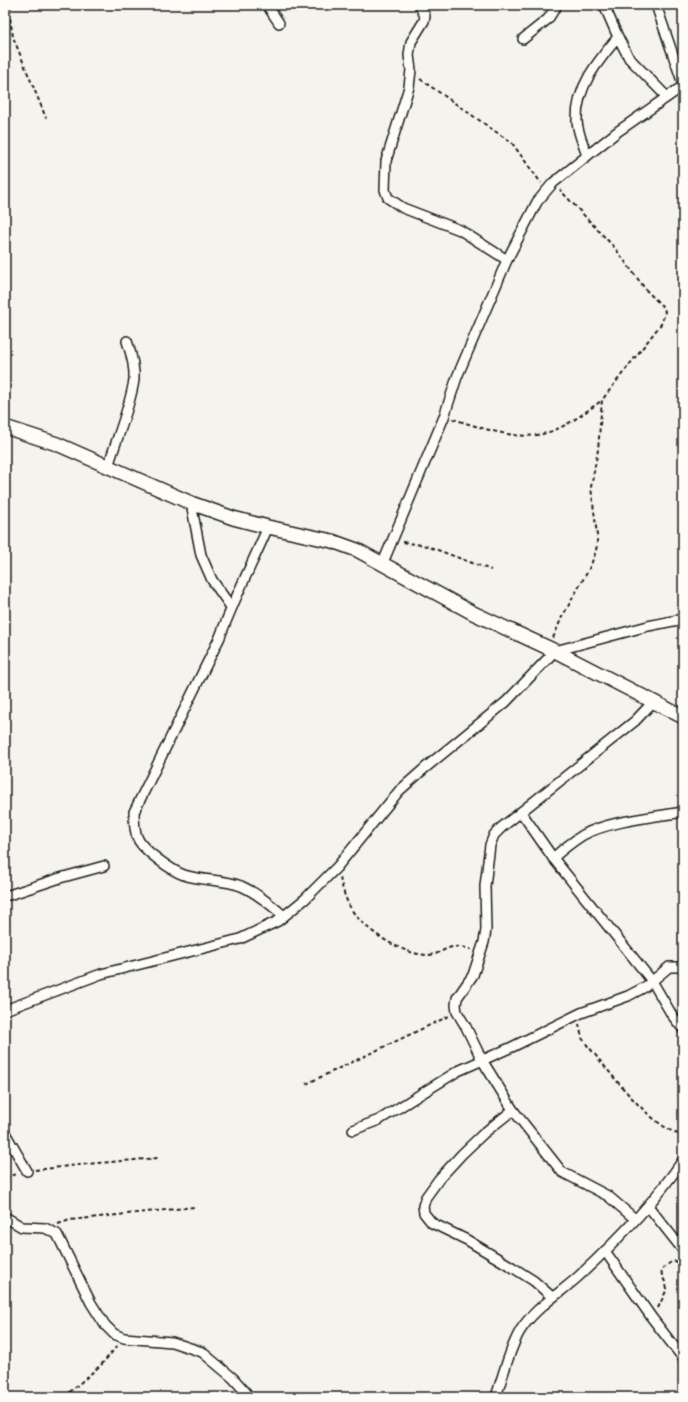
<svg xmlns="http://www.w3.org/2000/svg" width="688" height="1402" font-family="'Balsamiq Sans',sans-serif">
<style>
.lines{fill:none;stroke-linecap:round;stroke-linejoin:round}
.minor-casing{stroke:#1c1c1c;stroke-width:12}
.secondary-casing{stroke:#1c1c1c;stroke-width:16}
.path{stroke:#1c1c1c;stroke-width:2;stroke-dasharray:4 3;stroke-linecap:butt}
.minor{stroke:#fdfcf7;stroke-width:9}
.secondary{stroke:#fdfcf7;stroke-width:13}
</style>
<rect width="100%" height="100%" fill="#f4f3ee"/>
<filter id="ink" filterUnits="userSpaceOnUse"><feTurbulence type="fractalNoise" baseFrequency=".025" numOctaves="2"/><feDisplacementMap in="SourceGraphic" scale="8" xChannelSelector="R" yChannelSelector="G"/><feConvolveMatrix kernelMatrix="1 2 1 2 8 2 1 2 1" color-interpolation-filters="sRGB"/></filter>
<g filter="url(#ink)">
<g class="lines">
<!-- minor casing -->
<g class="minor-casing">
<g id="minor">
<polyline points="267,5 279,23"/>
<polyline points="419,5 425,16 424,21 411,42 409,55 411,70 409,87 386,161 385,190 388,198 403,208 460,230 507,260"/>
<polyline points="604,5 618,37 629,58 667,97"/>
<polyline points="656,5 683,84"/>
<polyline points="523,39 548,19 557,5"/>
<path d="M587 156C584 145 577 132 577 120 576 87 598 61 618 37"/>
<path d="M108 467C116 440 130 408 134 380 135 367 131 353 127 341"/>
<polyline points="191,503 201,555 212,580 231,607"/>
<path d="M268 527C252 564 234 599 220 637L134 812C134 820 134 831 138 839 143 850 172 871 184 875 202 881 223 879 241 886 257 893 271 905 284 916"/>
<polyline points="382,565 444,417 457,377 507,260 537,202 553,183 617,132 683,86"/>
<polyline points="521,812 553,858 652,981 672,1015 683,1029"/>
<path d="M553 858C563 849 572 842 583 835 609 821 653 817 683 812"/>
<polyline points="5,895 9,895 60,878 104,866"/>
<polyline points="5,1010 101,974 240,939 278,921 305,899 337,867 399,791 425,768 506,702 555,651 648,626 683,619"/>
<polyline points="513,1110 484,1133 462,1154 439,1179 426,1197 423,1206 424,1213 432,1223 467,1240 512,1267 534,1281 552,1297"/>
<polyline points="353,1130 379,1120 458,1071 512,1047 581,1013 628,996 645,987 669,967 683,967"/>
<polyline points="5,1133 27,1171"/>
<polyline points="648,1206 683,1250"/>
<polyline points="5,1217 22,1227 45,1228 57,1234 91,1303 105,1325 114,1334 124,1338 172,1342 202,1352 233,1378 250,1397"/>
<polyline points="635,1219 608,1196 562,1172 513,1110 482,1060 466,1027 457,1012 456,1005 457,998 473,975 484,942 486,930 485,886 490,845 494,835 502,827 635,721 653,702"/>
<polyline points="605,1251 652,1318 683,1358"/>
<path d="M496 1397C502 1378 510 1348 520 1331 535 1307 560 1294 580 1275 618 1240 654 1203 683 1160"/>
</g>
</g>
<!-- secondary casing -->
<g class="secondary-casing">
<polyline id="secondary" points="5,427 57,444 191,503 233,518 268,527 332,541 357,550 473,613 555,651 683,717"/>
</g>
<!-- path -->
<g class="path">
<polyline points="12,5 9,12 13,37 46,118"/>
<polyline points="420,79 512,143 541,183"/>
<path d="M453 419C479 427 519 442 546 433 567 427 584 413 601 401"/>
<polyline points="403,542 427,546 491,570"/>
<polyline points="553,638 562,617 589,569 594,557 597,546 597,535 591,487 598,450 602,400 661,324 664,316 665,311 662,306 646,290 615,248 560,190"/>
<path d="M340 878C342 887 345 898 350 907 362 929 402 955 428 955 439 955 444 948 453 947 459 946 465 948 471 949"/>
<path d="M579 1024 582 1038 587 1045C611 1073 648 1125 683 1136"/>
<polyline points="306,1084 449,1016"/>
<polyline points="35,1170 87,1164 158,1158"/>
<polyline points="5,1177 17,1174"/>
<polyline points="58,1224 70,1220 194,1207"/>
<path d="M658 1308 667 1289C665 1275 653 1273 673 1261L683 1263"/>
<polyline points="64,1397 102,1364 118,1345"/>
</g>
<!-- minor -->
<use href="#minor" class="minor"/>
<!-- secondary -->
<use href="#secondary" class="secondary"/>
</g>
</g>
<!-- margin -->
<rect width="688" height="1402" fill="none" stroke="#fdfcf7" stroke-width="20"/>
<rect x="10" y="10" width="668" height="1382" fill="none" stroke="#1c1c1c" stroke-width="1.5" filter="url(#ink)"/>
</svg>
